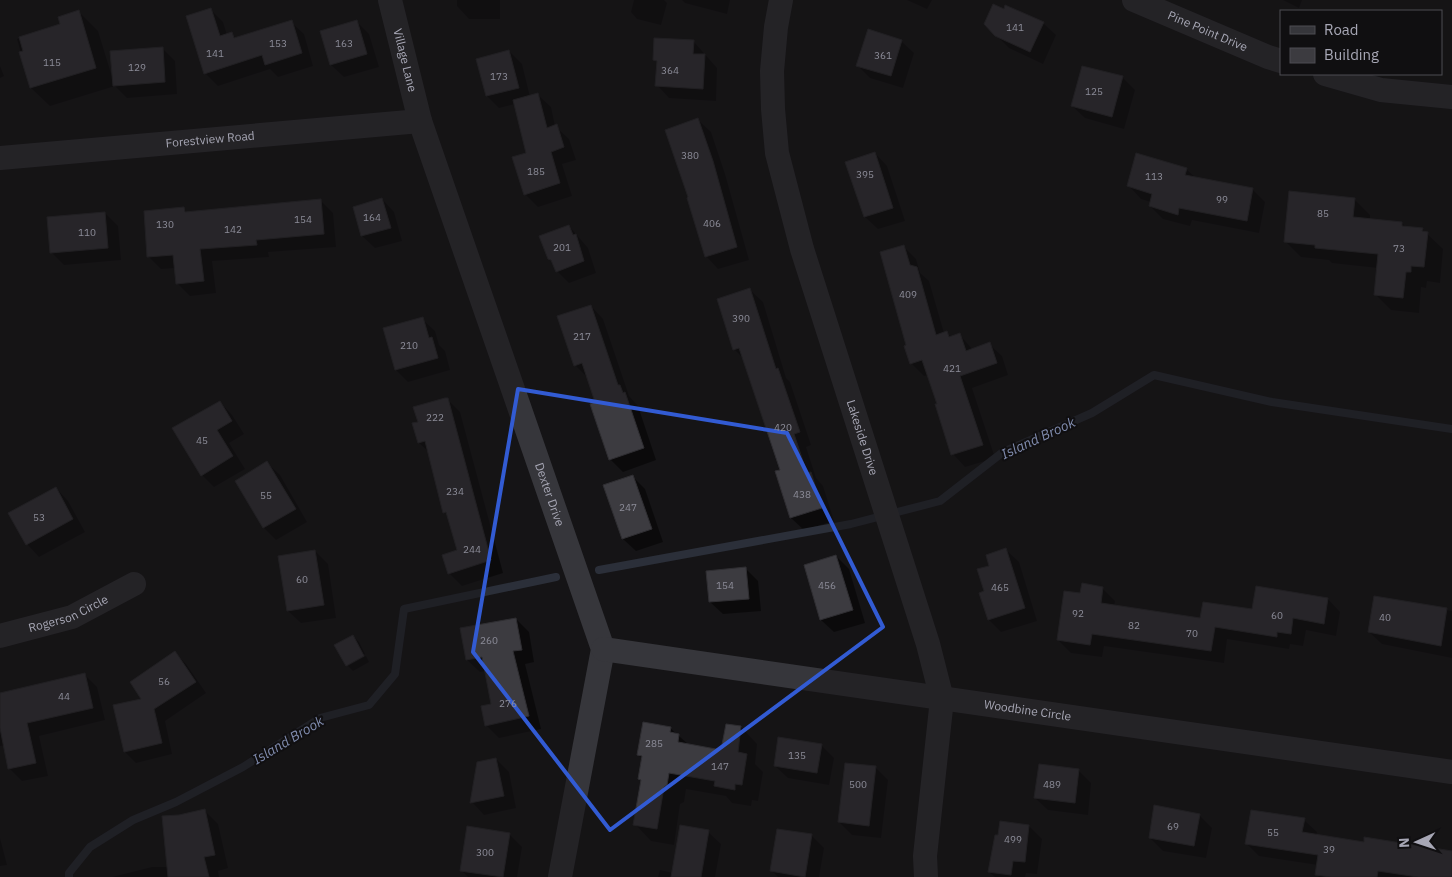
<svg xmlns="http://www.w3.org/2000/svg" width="1452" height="877" font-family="'IBM Plex Sans',sans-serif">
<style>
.shadow{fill:#0007}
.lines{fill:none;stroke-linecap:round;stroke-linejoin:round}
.stream{stroke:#2b2f39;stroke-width:8}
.building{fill:#3c3b40;stroke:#2f2e32}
.street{stroke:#36363b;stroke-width:24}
.marked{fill:none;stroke:#325bd3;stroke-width:4;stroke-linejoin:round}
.labels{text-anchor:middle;stroke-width:4;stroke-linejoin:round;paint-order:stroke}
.number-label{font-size:10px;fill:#8c8c98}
.street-label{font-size:12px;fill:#a7a7b5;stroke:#100f11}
.water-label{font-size:14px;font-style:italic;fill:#808cae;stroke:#100f11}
</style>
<rect width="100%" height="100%" fill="#151416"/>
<!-- shadow -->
<g class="shadow">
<polygon points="457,0 500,0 500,19 469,19 457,6"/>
<polygon points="634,0 664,0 667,3 661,25 637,19 631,12"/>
<polygon points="682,0 730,0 727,14 685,3"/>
<polygon points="907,0 932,0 927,9"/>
<polygon points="1283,0 1302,0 1299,8"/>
<polygon points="210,9 223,22 227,35 231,34 236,38 291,22 304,34 313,66 278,77 270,69 218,86 205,73"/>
<polygon points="1004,10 1043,23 1056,35 1043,64 1009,48 996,35"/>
<polygon points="79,12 98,31 113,80 162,48 175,61 177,94 127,98 115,86 50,106 31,88 17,39 62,25"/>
<polygon points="356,21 369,34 379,67 344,77 331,65 322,32"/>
<polygon points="901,41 914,53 903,88 870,78 857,65"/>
<polygon points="694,42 717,68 716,101 669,98 657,85 658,63 655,60"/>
<polygon points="509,51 522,64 530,97 538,95 551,107 555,126 569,139 576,160 562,164 572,196 538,207 525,194 528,154 515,104 499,108 487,96"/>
<polygon points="0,66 4,76 0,78"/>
<polygon points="1122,77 1135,90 1124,129 1085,118 1072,106"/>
<polygon points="698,120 711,132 725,174 749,260 718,269 706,256"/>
<polygon points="875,153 887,166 905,221 878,229 865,217"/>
<polygon points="1186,169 1196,178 1252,189 1265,202 1259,233 1192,220 1190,226 1163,219 1150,206 1151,202 1141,199 1129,186"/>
<polygon points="382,199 394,212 402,241 375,248 362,236 354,207"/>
<polygon points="1354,199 1370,215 1370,220 1402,223 1406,227 1422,229 1443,249 1440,283 1427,281 1426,288 1421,287 1419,313 1391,310 1375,294 1378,268 1332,263 1329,260 1301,257 1285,241"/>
<polygon points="321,201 333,213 336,247 268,252 269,257 212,261 216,293 190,296 177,283 175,268 161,269 148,256 184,209 188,213"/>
<polygon points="105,213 118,226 121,260 64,265 51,252"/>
<polygon points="569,226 588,248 596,273 569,283 557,271 553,263 549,258"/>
<polygon points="904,247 916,259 920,273 929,281 944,333 946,332 951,337 959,334 973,350 989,344 1002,356 1008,375 972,388 995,458 965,467 953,454 928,375 924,376 912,364 905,347 907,346"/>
<polygon points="750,290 763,302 786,378 790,382 811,445 806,447 816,478 823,486 834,521 804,530 791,518 777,472 781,470 744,359 734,349"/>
<polygon points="591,306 603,319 629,396 638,406 656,460 623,472 610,459 597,402 588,378 575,365"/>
<polygon points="422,319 435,331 439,345 445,351 450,370 408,382 396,370"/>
<polygon points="447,399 460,412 503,573 462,586 449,573 458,551 448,516 445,512 430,453 419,443 419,423"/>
<polygon points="220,402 232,415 244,434 229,443 245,469 214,487 202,475 174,428"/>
<polygon points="267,463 280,475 307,522 276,540 264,528"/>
<polygon points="632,476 645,489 663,542 636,551 623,539 605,486"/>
<polygon points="56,488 68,501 85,532 39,557 27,544"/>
<polygon points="1006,550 1019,562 1037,621 1001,632 989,620 985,592 991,566"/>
<polygon points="315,551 328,564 336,618 301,623 288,611"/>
<polygon points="836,556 849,569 865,623 834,632 821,620 805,566"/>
<polygon points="745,568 758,581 761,611 723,614 710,602"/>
<polygon points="1102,588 1115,601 1114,607 1201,620 1328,599 1340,612 1336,636 1306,630 1303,646 1290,644 1289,649 1227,639 1224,663 1104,646 1102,657 1071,653 1058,640 1081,594"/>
<polygon points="1375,598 1452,611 1452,658 1382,644 1369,632"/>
<polygon points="516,619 529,632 534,662 525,664 541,729 499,738 486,725 493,705 486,671 480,672 467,660 462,629"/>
<polygon points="353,636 359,642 365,654 347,664"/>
<polygon points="175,653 186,664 206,693 165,721 172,754 136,763 125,752 144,700"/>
<polygon points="366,656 369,662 353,671 348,666"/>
<polygon points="84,674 97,687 105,720 39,736 48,776 22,781 10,769 5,745 0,746 0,694"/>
<polygon points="741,727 757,744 755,764 763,772 758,801 752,800 751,806 732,803 726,796 686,789 684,802 680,804 674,845 651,841 635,824 642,781 639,779 643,759 638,755 670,728 689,745 722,751"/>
<polygon points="821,745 834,758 829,785 788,778 775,766"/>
<polygon points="496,759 509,772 516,808 484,815 472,802"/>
<polygon points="875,767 888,780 881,838 852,835 839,822"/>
<polygon points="1078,770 1091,783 1088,815 1048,810 1035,798"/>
<polygon points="204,810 218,824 228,868 218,871 219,877 112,877 152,867 168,867 179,816"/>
<polygon points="1199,815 1212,828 1206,858 1163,851 1150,838"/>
<polygon points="1304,820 1317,832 1316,836 1365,844 1452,852 1452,877 1319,877 1317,874 1318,865 1259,856 1247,844"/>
<polygon points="1029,826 1042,839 1037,874 1026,873 1025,877 995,877 989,872"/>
<polygon points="708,832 721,844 715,877 658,877 660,870 673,873"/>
<polygon points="509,834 522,847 517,877 468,877 461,870"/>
<polygon points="811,835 824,848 819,877 778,877 772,871"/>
<polygon points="0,838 7,865 0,866"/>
</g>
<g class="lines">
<!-- stream -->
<g class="stream">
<polyline points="599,570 851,524 940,501 1003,452 1092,413 1154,375 1272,402 1452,429"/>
<polyline points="69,877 69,873 90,847 133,820 176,802 243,767 320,718 369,705 395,674 404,609 556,577"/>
</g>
</g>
<!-- building -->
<g class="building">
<polygon points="993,4 1004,9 1005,5 1044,22 1030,52 995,36 984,24"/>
<polygon points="211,8 220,36 232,32 234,38 292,20 302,53 265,65 262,55 204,74 186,16"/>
<polygon points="79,10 96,68 30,88 19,52 23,51 19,37 60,24 58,17"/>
<polygon points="357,20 367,54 330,65 320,31"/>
<polygon points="868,29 902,40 891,76 856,66"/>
<polygon points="654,38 694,40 693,54 705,54 703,89 655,86 657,61 653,60"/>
<polygon points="163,47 165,82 113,86 110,51"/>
<polygon points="509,50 519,88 486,96 476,59"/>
<polygon points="1082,66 1123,76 1112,117 1071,106"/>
<polygon points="538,93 547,128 557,124 564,147 551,152 560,183 524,195 512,157 526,153 513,100"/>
<polygon points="698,118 713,161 737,247 705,257 687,198 688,197 665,130"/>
<polygon points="875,152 893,208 864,217 845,162"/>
<polygon points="1136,153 1187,168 1185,175 1253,188 1247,221 1179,208 1178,215 1149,206 1152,194 1127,186"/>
<polygon points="1289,191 1355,198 1353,217 1402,222 1402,226 1423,228 1422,231 1428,232 1424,267 1411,266 1411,272 1406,272 1403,298 1374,295 1378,254 1315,248 1315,245 1284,242"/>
<polygon points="382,198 391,228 361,236 353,207"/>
<polygon points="321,199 324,234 256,240 257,245 200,249 204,281 176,284 173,255 147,257 144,211 184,207 185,212"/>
<polygon points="105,212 108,248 50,253 47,217"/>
<polygon points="569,225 573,235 576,234 584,261 556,272 551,260 548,259 539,236"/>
<polygon points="904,245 910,265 917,267 936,335 947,331 949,337 960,333 966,351 990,342 997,363 960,376 983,445 951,455 935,404 937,404 922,360 910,364 904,346 906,345 880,252"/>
<polygon points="750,288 776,369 778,368 800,432 794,434 807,473 811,472 822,508 790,518 775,471 780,470 739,348 733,350 717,299"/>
<polygon points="591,305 618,385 620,385 623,393 625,392 644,448 609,460 590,404 595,402 582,363 574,366 557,316"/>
<polygon points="423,317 429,338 432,337 438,358 395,370 383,328"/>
<polygon points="445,398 448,398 491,560 448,574 442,555 457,550 446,512 443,513 425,441 418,443 412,423 418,422 413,407"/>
<polygon points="220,401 232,421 217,430 233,456 201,476 172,428"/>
<polygon points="267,461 296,509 263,528 235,481"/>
<polygon points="633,475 652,529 622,539 603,485"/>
<polygon points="56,487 73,519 26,545 8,513"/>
<polygon points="1006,548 1025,608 988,620 979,593 984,591 977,569 989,566 986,555"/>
<polygon points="315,550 324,605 287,611 278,556"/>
<polygon points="836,555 853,610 820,620 804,565"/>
<polygon points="746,567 749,599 709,602 706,571"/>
<polygon points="1082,583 1103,587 1101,603 1200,618 1203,602 1252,609 1256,586 1328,598 1324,624 1293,618 1291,634 1277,632 1277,637 1215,627 1211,651 1092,634 1090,645 1057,640 1064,591 1080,593"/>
<polygon points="1374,596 1447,608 1441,646 1368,632"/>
<polygon points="516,618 522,650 513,651 529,716 485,726 481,706 491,704 482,657 466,660 460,628"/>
<polygon points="353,635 364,656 346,666 334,645"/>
<polygon points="175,651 196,682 154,709 162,743 124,752 113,705 141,699 130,682"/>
<polygon points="85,673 93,708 27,723 36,763 8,769 0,728 0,693"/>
<polygon points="643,722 671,727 670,732 679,734 678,742 721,750 726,724 741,726 738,752 747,754 742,785 735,784 735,790 714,786 715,781 669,773 667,785 664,787 657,829 633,825 641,780 638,779 642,756 637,755"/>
<polygon points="778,737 822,744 817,773 774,766"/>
<polygon points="496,758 504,796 470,803 477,762"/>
<polygon points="845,763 876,766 869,826 838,822"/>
<polygon points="1039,764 1079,769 1075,803 1034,798"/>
<polygon points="1154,805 1200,814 1194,846 1149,838"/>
<polygon points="205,809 215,855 204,857 209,877 168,877 162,816 179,815"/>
<polygon points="1251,810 1305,818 1302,832 1364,842 1364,837 1452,851 1452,877 1418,877 1378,871 1377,877 1331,877 1315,875 1318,855 1245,844"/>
<polygon points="1000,821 1029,825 1025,862 1013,861 1011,875 988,872 995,835 998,835"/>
<polygon points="680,825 709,830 701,877 671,877"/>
<polygon points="467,826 510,833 503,877 460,871"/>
<polygon points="777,829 812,834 805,877 770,871"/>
</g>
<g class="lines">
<!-- street -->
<g class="street">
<path id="s1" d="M390 0 420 121 603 649 560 877"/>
<path id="s2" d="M781 0 776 27 772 71 773 109 777 153 802 249 928 644 942 699 925 856 926 877"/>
<path id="s3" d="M1134 0 1268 57 1281 61"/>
<polyline points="1325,74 1381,90 1452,97"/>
<path id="s4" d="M0 158 420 121"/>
<path id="s5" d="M0 636 72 617 134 584"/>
<path id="s6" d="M603 649 1452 772"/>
</g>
</g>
<!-- marked area -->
<path d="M0 0H1452V877H0ZM518 389 787 433 883 627 610 830 473 652Z" fill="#151416" fill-opacity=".55" fill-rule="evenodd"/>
<path class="marked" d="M518 389 787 433 883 627 610 830 473 652Z"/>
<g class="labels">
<!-- number labels -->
<g class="number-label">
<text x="1015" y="31">141</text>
<text x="278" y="47">153</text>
<text x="344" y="47">163</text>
<text x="215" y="57">141</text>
<text x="883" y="59">361</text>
<text x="52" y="66">115</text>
<text x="137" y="71">129</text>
<text x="670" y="74">364</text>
<text x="499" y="80">173</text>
<text x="1094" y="95">125</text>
<text x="690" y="159">380</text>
<text x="536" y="175">185</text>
<text x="865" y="178">395</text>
<text x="1154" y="180">113</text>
<text x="1222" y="203">99</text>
<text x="1323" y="217">85</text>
<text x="372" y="221">164</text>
<text x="303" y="223">154</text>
<text x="712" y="227">406</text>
<text x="165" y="228">130</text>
<text x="233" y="233">142</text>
<text x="87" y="236">110</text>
<text x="562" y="251">201</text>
<text x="1399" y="252">73</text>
<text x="908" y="298">409</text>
<text x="741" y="322">390</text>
<text x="582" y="340">217</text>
<text x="409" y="349">210</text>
<text x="952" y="372">421</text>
<text x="435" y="421">222</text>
<text x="783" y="431">420</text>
<text x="202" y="444">45</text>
<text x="455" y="495">234</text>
<text x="802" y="498">438</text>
<text x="266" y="499">55</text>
<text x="628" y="511">247</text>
<text x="39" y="521">53</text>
<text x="472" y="553">244</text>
<text x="302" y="583">60</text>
<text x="725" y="589">154</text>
<text x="827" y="589">456</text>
<text x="1000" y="591">465</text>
<text x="1078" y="617">92</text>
<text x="1277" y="619">60</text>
<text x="1385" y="621">40</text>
<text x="1134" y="629">82</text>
<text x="1192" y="637">70</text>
<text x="489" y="644">260</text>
<text x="164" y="685">56</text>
<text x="64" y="700">44</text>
<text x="508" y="707">276</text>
<text x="654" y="747">285</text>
<text x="797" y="759">135</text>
<text x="720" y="770">147</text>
<text x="858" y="788">500</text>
<text x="1052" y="788">489</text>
<text x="1173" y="830">69</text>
<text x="1273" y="836">55</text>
<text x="1013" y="843">499</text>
<text x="1329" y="853">39</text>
<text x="485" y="856">300</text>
</g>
<!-- street labels -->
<g class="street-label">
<text dy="4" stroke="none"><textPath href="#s3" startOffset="80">Pine Point Drive</textPath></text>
<text dy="4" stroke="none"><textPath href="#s1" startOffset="62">Village Lane</textPath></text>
<text dy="4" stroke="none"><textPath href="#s4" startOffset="211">Forestview Road</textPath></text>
<text dy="4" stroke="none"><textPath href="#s2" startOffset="451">Lakeside Drive</textPath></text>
<text dy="4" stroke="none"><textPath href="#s1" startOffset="520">Dexter Drive</textPath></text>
<text dy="4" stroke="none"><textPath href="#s5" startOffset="72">Rogerson Circle</textPath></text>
<text dy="4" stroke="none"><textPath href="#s6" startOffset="429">Woodbine Circle</textPath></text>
</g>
<!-- water labels -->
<g class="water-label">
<text transform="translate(1038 438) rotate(-25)" y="5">Island Brook</text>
<text transform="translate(288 740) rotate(-31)" y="5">Island Brook</text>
</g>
</g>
<!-- legend -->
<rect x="1280" y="10" width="162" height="65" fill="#100f11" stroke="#4c4c53"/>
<rect x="1290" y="26" width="25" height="8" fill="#36363b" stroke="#4c4c53"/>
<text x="1324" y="35" font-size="15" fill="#a7a7b5">Road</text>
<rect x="1290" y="48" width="25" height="15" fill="#3c3b40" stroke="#4c4c53"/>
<text x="1324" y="60" font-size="15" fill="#a7a7b5">Building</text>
<!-- north arrow -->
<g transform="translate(1417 842) rotate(267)" stroke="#100f11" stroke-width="4" paint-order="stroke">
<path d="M0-4L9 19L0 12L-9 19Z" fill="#a7a7b5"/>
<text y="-8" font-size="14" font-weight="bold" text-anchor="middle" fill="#a7a7b5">N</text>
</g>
</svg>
